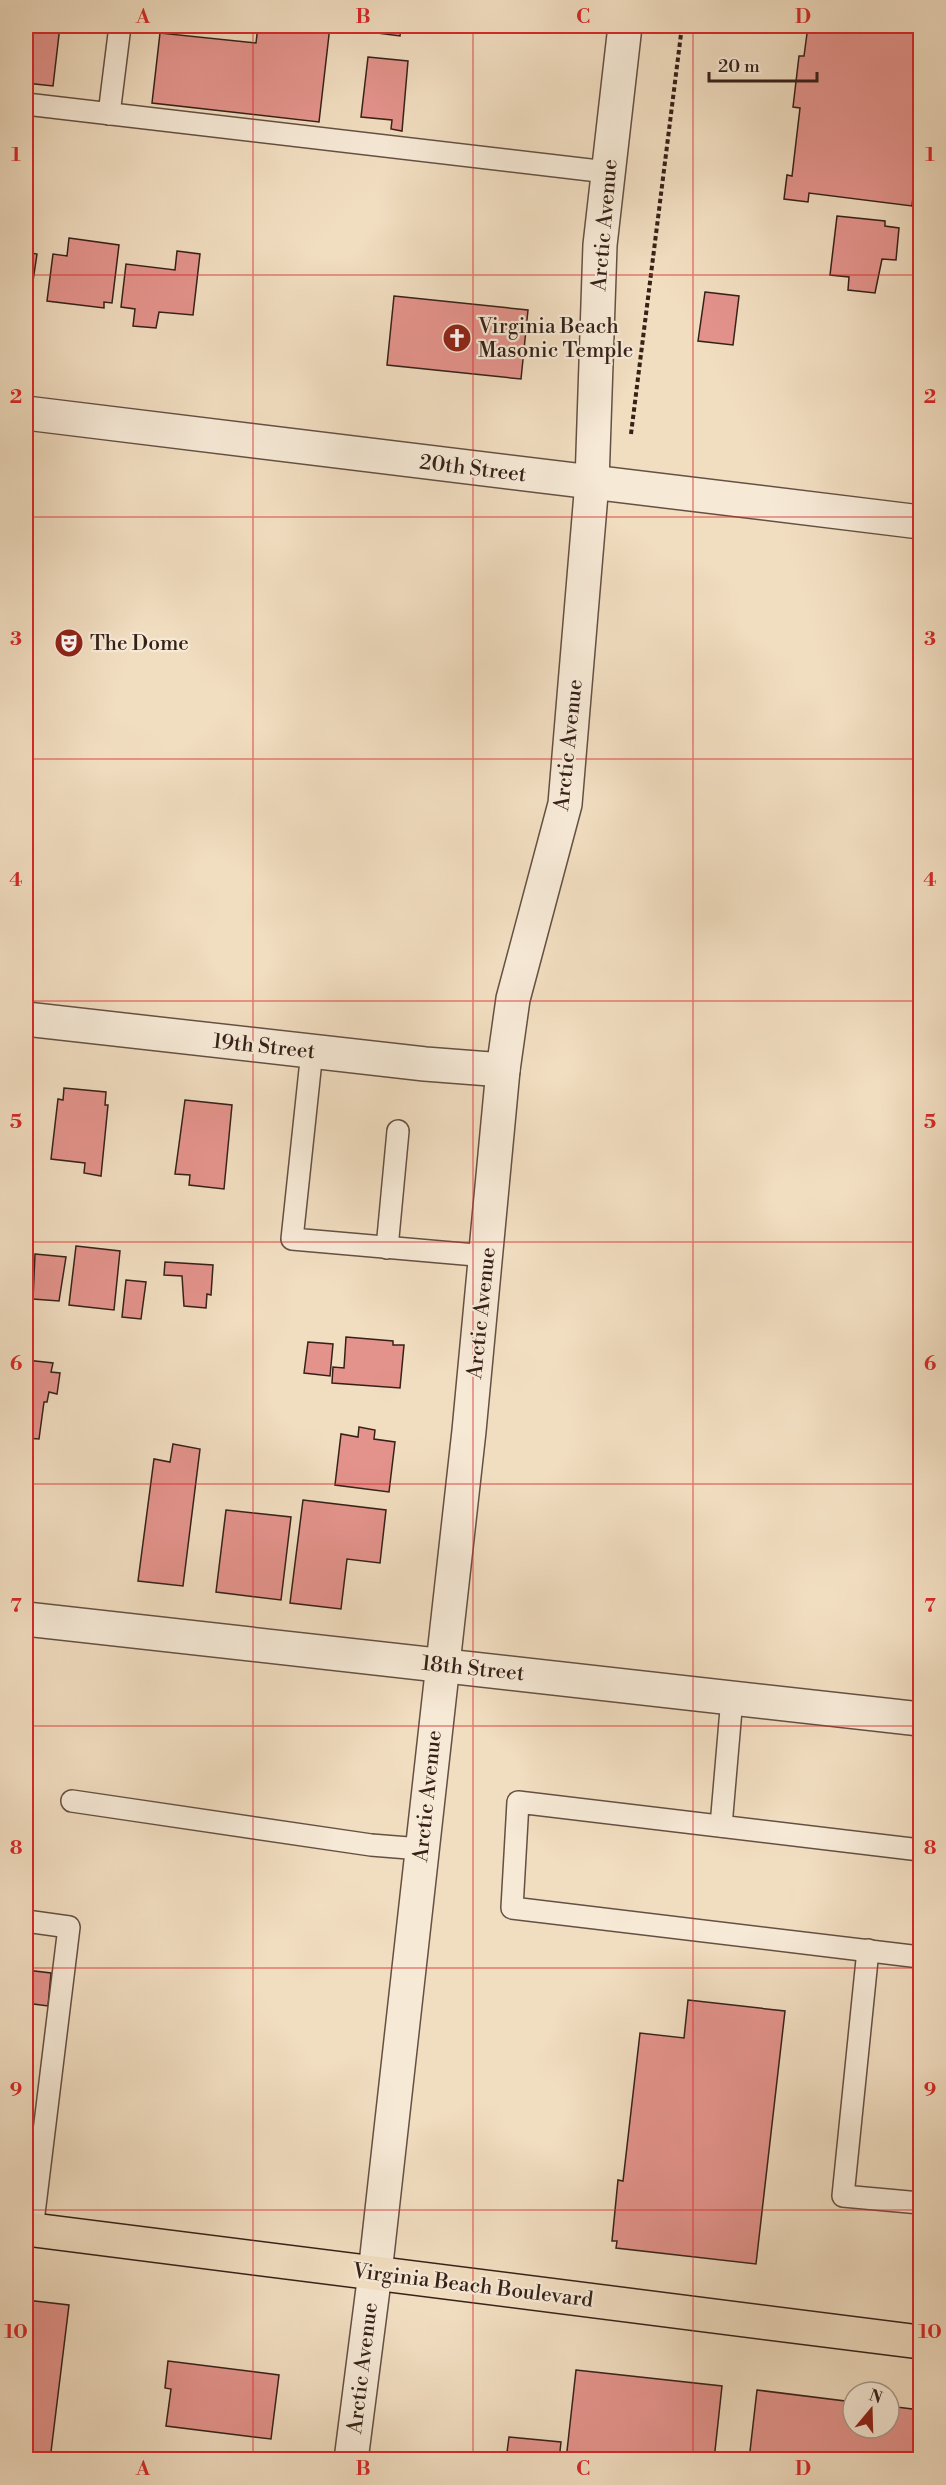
<svg xmlns="http://www.w3.org/2000/svg" width="946" height="2485" font-family="'Libre Bodoni',serif">
<style>
.building{fill:#e4938c;stroke:#362119;stroke-width:1.5}
.lines{fill:none;stroke-linecap:round;stroke-linejoin:round}
.service-casing{stroke:#655043;stroke-width:24}
.minor-casing{stroke:#655043;stroke-width:36}
.tertiary-casing{stroke:#655043;stroke-width:36}
.primary-casing{stroke:#362119;stroke-width:36}
.path{stroke:#362119;stroke-width:4;stroke-dasharray:4.5 3;stroke-linecap:butt}
.service{stroke:#f6e9d6;stroke-width:21}
.minor{stroke:#f6e9d6;stroke-width:33}
.tertiary{stroke:#f6e9d6;stroke-width:33}
.primary{stroke:#f1ddc0;stroke-width:33}
.grid{fill:none;stroke:#d62828;stroke-width:1.5;stroke-opacity:0.55}
.labels{text-anchor:middle;stroke-width:4.5;stroke-linejoin:round;paint-order:stroke}
.street-label{font-size:21px;fill:#362119;stroke:#f6e9d6}
.poi-label{font-size:21px;fill:#362119;stroke:#f6e9d6;text-anchor:start}
.neatline{fill:none;stroke:#d62828;stroke-width:2}
.grid-label{font-size:20px;text-anchor:middle;font-weight:bold;fill:#d62828}
</style>
<rect width="100%" height="100%" fill="#f1ddc0"/>
<filter id="stains"><feTurbulence type="fractalNoise" baseFrequency=".00333" numOctaves="4"/><feColorMatrix values="0 0 0 0 .2 0 0 0 0 .09 0 0 0 0 .02 0 0 0 .5 -.17"/></filter>
<radialGradient id="worn" r=".72"><stop offset=".6" stop-color="#630" stop-opacity="0"/><stop offset="1" stop-color="#630" stop-opacity=".3"/></radialGradient>
<!-- building -->
<g class="building">
<polygon points="26,26 60,26 53,86 26,83"/>
<polygon points="258,26 330,26 319,122 152,103 160,33 256,43"/>
<polygon points="362,26 401,26 400,36 362,31"/>
<polygon points="808,26 920,26 920,132 912,206 809,193 808,202 784,199 787,175 792,176 800,108 793,107 799,56 804,56"/>
<polygon points="368,57 408,61 402,131 391,129 392,120 361,117"/>
<polygon points="837,216 885,221 885,226 899,228 896,260 882,259 875,293 848,290 849,277 830,275"/>
<polygon points="69,238 119,245 112,303 104,302 104,308 47,301 53,254 67,256"/>
<polygon points="177,251 200,254 193,315 159,312 156,328 133,326 135,309 121,307 126,264 175,270"/>
<polygon points="26,252 37,254 30,301 26,300"/>
<polygon points="705,292 739,296 733,345 698,341"/>
<polygon points="394,296 528,310 521,379 387,365"/>
<polygon points="64,1088 106,1092 105,1105 108,1105 101,1176 84,1173 85,1163 51,1159 58,1099 63,1100"/>
<polygon points="185,1100 232,1105 224,1189 189,1185 190,1175 175,1174"/>
<polygon points="76,1246 120,1251 114,1310 69,1305"/>
<polygon points="35,1254 66,1257 59,1301 33,1299"/>
<polygon points="165,1262 213,1265 211,1295 207,1294 206,1308 184,1306 182,1276 164,1275"/>
<polygon points="126,1280 146,1282 141,1319 122,1317"/>
<polygon points="346,1337 393,1341 393,1345 404,1345 400,1388 332,1383 333,1367 344,1368"/>
<polygon points="308,1342 333,1344 330,1376 304,1373"/>
<polygon points="26,1360 53,1363 51,1372 60,1373 57,1394 49,1392 47,1402 44,1402 39,1439 26,1438"/>
<polygon points="359,1427 375,1430 374,1439 395,1442 389,1492 335,1485 341,1434 358,1437"/>
<polygon points="173,1444 200,1449 183,1586 138,1581 154,1459 170,1462"/>
<polygon points="303,1500 386,1510 380,1563 347,1559 341,1609 290,1603"/>
<polygon points="26,1510 32,1511 26,1552"/>
<polygon points="226,1510 291,1517 281,1600 216,1592"/>
<polygon points="26,1970 51,1973 48,2006 26,2003"/>
<polygon points="688,2000 785,2011 756,2264 616,2248 617,2241 612,2241 618,2180 623,2181 640,2033 684,2038"/>
<polygon points="26,2300 69,2305 50,2460 26,2460"/>
<polygon points="168,2361 279,2375 271,2439 166,2426 171,2389 165,2388"/>
<polygon points="576,2370 722,2386 714,2460 566,2460"/>
<polygon points="757,2390 853,2402 853,2428 889,2428 889,2406 920,2410 920,2460 749,2460"/>
<polygon points="509,2437 561,2442 559,2460 506,2460"/>
</g>
<g class="lines">
<!-- service casing -->
<g class="service-casing">
<g id="service">
<polyline points="26,104 607,172"/>
<polyline points="109,114 120,26"/>
<polyline points="312,1051 292,1239 487,1256"/>
<polyline points="387,1248 398,1131"/>
<polyline points="72,1801 371,1845 421,1849"/>
<polyline points="721,1826 732,1698"/>
<polyline points="920,1850 518,1802 512,1908 920,1957"/>
<polyline points="26,1921 69,1927 32,2230"/>
<polyline points="868,1950 843,2196 920,2203"/>
</g>
</g>
<!-- minor casing -->
<g class="minor-casing">
<g id="minor">
<polyline points="26,413 920,522"/>
<polyline points="26,1619 920,1719"/>
</g>
</g>
<!-- tertiary casing -->
<g class="tertiary-casing">
<g id="tertiary">
<polyline points="26,1019 425,1064 503,1070"/>
<polyline points="351,2460 375,2273 469,1431 503,1070 513,999 565,804 592,482 600,245 625,26"/>
</g>
</g>
<!-- primary casing -->
<g class="primary-casing">
<polyline id="primary" points="26,2229 920,2342"/>
</g>
<!-- path -->
<polyline class="path" points="631,434 682,26"/>
<!-- service -->
<use href="#service" class="service"/>
<!-- minor -->
<use href="#minor" class="minor"/>
<!-- tertiary -->
<use href="#tertiary" class="tertiary"/>
<!-- primary -->
<use href="#primary" class="primary"/>
</g>
<!-- grid -->
<path class="grid" d="M253 26V2460M473 26V2460M693 26V2460M26 275H920M26 517H920M26 759H920M26 1001H920M26 1242H920M26 1484H920M26 1726H920M26 1968H920M26 2210H920"/>
<!-- icons -->
<defs>
<g id="church-disc" transform="scale(1.5)"><circle r="9.5" fill="#8f2418" stroke="#f6e9d6"/><path d="M-1.2-6h2.4v3.5h3.3v2.4h-3.3V6h-2.4V-.1h-3.3v-2.4h3.3Z" fill="#fff"/></g>
<g id="theatre-disc" transform="scale(1.5)"><circle r="9.5" fill="#8f2418" stroke="#f6e9d6"/><path d="M-5-5.5Q0-4 5-5.5V0Q5 5 0 6Q-5 5-5 0ZM-3.3-2.5H-1v1.5H-3.3ZM1-2.5H3.3v1.5H1ZM-2.8 1Q0 5.5 2.8 1Z" fill="#fff"/></g>
</defs>
<g fill-rule="evenodd">
<use href="#church-disc" x="457" y="338"/>
<use href="#theatre-disc" x="69" y="643"/>
</g>
<g class="labels">
<!-- street labels -->
<g class="street-label">
<text transform="translate(604 225) rotate(-85)" y="7">Arctic Avenue</text>
<text transform="translate(473 468) rotate(7)" y="7">20th Street</text>
<text transform="translate(568 745) rotate(-84)" y="7">Arctic Avenue</text>
<text transform="translate(264 1046) rotate(6)" y="7">19th Street</text>
<text transform="translate(481 1313) rotate(-84)" y="7">Arctic Avenue</text>
<text transform="translate(473 1668) rotate(6)" y="7">18th Street</text>
<text transform="translate(427 1796) rotate(-84)" y="7">Arctic Avenue</text>
<text transform="translate(473 2285) rotate(7)" y="7">Virginia Beach Boulevard</text>
<text transform="translate(362 2368) rotate(-83)" y="7">Arctic Avenue</text>
</g>
<!-- poi labels -->
<g class="poi-label">
<text x="478" y="333">Virginia Beach<tspan x="478" dy="24">Masonic Temple</tspan></text>
<text x="90" y="650">The Dome</text>
</g>
</g>
<!-- margin -->
<rect width="946" height="2485" fill="none" stroke="#f1ddc0" stroke-width="66"/>
<!-- north arrow -->
<g transform="translate(871 2410) rotate(19)"><circle r="28" fill="#f6e9d6" stroke="#a9998a" stroke-width="1.5"/>
<path d="M0-4.5L10 22L0 15L-10 22Z" fill="#8f2418"/>
<text y="-9" font-size="16" font-weight="bold" text-anchor="middle" fill="#362119">N</text>
</g>
<!-- scale -->
<path d="M709 72v9h108v-9" fill="none" stroke="#362119" stroke-width="3"/>
<text x="718" y="72" font-size="18" fill="#362119" stroke="#f6e9d6" stroke-width="4.5" paint-order="stroke">20 m</text>
<rect x="33" y="33" width="880" height="2419" class="neatline"/>
<g class="grid-label">
<text x="143" y="23">A</text>
<text x="363" y="23">B</text>
<text x="583" y="23">C</text>
<text x="803" y="23">D</text>
<text x="16" y="161">1</text>
<text x="930" y="161">1</text>
<text x="16" y="403">2</text>
<text x="930" y="403">2</text>
<text x="16" y="645">3</text>
<text x="930" y="645">3</text>
<text x="16" y="886">4</text>
<text x="930" y="886">4</text>
<text x="16" y="1128">5</text>
<text x="930" y="1128">5</text>
<text x="16" y="1370">6</text>
<text x="930" y="1370">6</text>
<text x="16" y="1612">7</text>
<text x="930" y="1612">7</text>
<text x="16" y="1854">8</text>
<text x="930" y="1854">8</text>
<text x="16" y="2096">9</text>
<text x="930" y="2096">9</text>
<text x="16" y="2338">10</text>
<text x="930" y="2338">10</text>
<text x="143" y="2475">A</text>
<text x="363" y="2475">B</text>
<text x="583" y="2475">C</text>
<text x="803" y="2475">D</text>
</g>
<rect width="100%" height="100%" filter="url(#stains)"/>
<rect width="100%" height="100%" fill="url(#worn)"/>
</svg>
